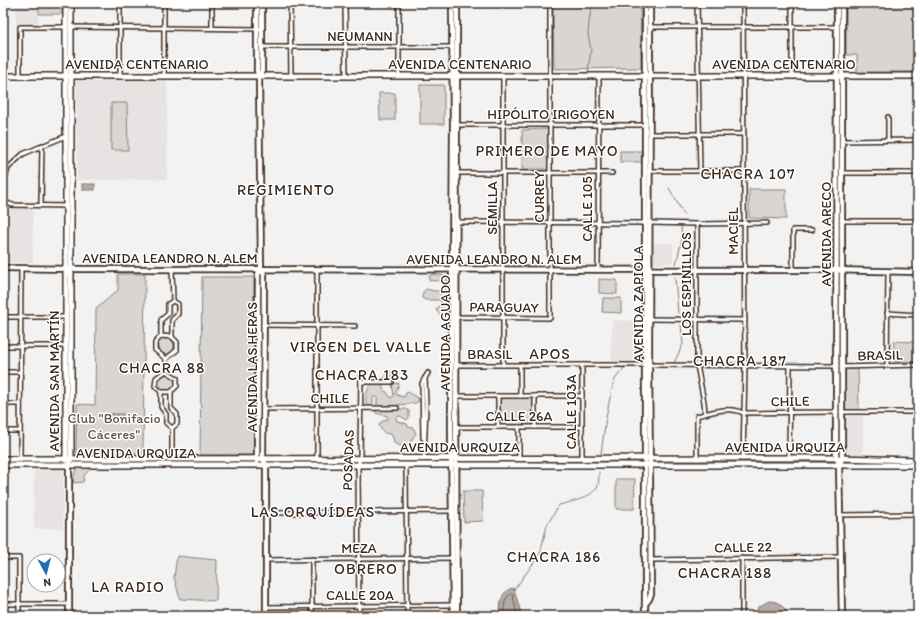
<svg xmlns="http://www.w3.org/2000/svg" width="921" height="619" font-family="Itim,sans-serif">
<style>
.built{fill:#e6e3e2}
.green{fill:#d8d5d2;stroke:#8a8078}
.water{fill:#b2aba7;stroke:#827770}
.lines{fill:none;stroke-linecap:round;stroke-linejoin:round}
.shore{stroke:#6b5e55;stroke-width:1}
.stream{stroke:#827770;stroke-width:1}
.street-casing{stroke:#3b2a1e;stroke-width:6}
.secondary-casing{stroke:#3b2a1e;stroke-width:8}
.primary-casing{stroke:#3b2a1e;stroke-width:8}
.street{stroke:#fff;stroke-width:3}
.secondary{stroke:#fff;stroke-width:4.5}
.primary{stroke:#fff;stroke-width:5}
.labels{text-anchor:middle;stroke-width:3;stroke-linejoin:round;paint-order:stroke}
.street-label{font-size:14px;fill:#3b2a1e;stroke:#fff}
.park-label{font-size:14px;fill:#62554b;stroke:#fff}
.neighbourhood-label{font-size:15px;letter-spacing:1px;fill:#3b2a1e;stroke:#fff}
</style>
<rect width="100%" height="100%" fill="#f3f2f2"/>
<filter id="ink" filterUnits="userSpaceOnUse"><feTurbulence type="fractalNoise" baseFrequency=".025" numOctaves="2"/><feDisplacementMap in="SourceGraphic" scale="8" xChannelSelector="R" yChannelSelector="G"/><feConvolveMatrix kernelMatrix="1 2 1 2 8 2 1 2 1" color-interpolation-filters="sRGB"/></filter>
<g filter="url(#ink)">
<!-- built -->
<g class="built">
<rect x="16" y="3" width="22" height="21"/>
<polygon points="167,80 167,179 77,180 76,81"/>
<rect x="7" y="207" width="26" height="55"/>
<polygon points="651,243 673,243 673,263 651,264"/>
<polygon points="612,320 641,321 640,362 611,361"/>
<rect x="844" y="416" width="19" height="40"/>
<polygon points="34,468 63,468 63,528 34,529"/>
</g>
<!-- green -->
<g class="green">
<polygon points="553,3 640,3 641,68 554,69"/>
<polygon points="846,3 918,3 918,72 857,72 857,55 846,55"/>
<rect x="39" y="5" width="22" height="9"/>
<rect x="420" y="85" width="24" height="39"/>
<polygon points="379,93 395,93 395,120 380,120"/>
<polygon points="111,103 127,103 128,150 111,150"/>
<polygon points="548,129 549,169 522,169 522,130"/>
<rect x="620" y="151" width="22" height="11"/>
<polygon points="749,189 786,189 786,219 749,218"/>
<polygon points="118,274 145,274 143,453 76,455 77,404 95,405 96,309 118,290"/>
<path d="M434 274 445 276 451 282 452 320 448 322 445 321C443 316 438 314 436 310L441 303 440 300H425L422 298 423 292 426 289 435 291 446 290V283C440 279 434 282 429 280V276Z"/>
<polygon points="202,277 254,277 254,455 200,455"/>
<polygon points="599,279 617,280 617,294 599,293"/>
<polygon points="603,298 621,298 621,313 602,312"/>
<circle cx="166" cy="346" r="8"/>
<polygon points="894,341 916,342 915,362 893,361"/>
<polygon points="844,369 858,369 859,410 845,410"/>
<path d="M390 371 393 373 390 383 382 384 384 391 387 392 391 398 394 396 392 384 399 383V385L396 392 397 395 404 397 406 393 408 392 419 399V401L416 403 391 406 393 409H406L409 411V417L407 420 400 416 396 417 397 421 407 424 408 427 413 428 416 433 411 441 410 445C404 446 400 447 394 443L393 438 391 434C384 434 381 431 379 425L381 422 388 419 387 416 376 413 374 407 377 405V397H373V405L371 408H367C364 398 367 387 375 380H382L386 377 387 372Z"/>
<circle cx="167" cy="382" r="8"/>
<rect x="500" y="398" width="34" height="27"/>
<polygon points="79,467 88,467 89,470 84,476 83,482 74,483 73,480 76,470"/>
<polygon points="616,479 635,479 634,509 616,509"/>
<polygon points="463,491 482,491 483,521 464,522"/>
<polygon points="177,556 217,560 216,601 180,599 174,577"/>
</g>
<!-- water -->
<g class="water">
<rect x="82" y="184" width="13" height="6"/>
<rect x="110" y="414" width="13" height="5"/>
<path d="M512 588 514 589 522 616H500C500 605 500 592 512 588Z"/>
<path d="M769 601C780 601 784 607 789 616H756L758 607Z"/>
</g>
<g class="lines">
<!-- shore -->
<path class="shore" d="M504 616C504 607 503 599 511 594L513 595 517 616"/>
<!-- stream -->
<g class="stream">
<polyline points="588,72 591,49 588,35 589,22 592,3"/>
<polyline points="3,88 9,85"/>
<polyline points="669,188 684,215"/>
<polyline points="676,264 682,239 681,227"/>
<polyline points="675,277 678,313"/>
<polyline points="674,363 683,344 681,325"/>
<polyline points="601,454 606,417 613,384 616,378 624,368 630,366"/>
<path d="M514 590 540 554 547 525 559 505C571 502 593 498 598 485 599 481 599 476 599 472"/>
</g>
<!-- street casing -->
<g class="street-casing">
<g id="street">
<polyline points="120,3 120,76"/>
<polyline points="212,3 212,28"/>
<polyline points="290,3 291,76"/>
<polyline points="345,3 346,75"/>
<polyline points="697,3 700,171"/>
<polyline points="792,3 792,76"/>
<polyline points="455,4 550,5 550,318 457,317"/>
<polyline points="71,27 259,29"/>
<polyline points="650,27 837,27"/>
<polyline points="262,47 453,47"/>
<polyline points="20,76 20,27 66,27"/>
<polyline points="164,76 164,3"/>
<polyline points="399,76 399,3"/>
<polyline points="457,125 645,125"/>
<polyline points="650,134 744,134"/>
<polyline points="888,140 888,117"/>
<polyline points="842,141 918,140"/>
<polyline points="648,171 744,171"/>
<polyline points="457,173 612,173"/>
<polyline points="842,173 918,173"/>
<polyline points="3,186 8,168 23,154 66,136"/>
<polyline points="3,199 5,202 12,205 66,206"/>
<polyline points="41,205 42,145"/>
<polyline points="842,221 918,221"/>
<polyline points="456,222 645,223"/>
<polyline points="649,223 697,224 767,223"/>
<polyline points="697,224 697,365 704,402 705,414"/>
<polyline points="172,269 173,301"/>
<polyline points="598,270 599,76"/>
<polyline points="793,270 793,230 812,230"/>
<polyline points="887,313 918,315"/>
<polyline points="3,317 66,317"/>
<polyline points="649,319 745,320"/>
<polyline points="263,325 355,326"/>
<polyline points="161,336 172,337"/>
<polyline points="3,346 66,346"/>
<polyline points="166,359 177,350 177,342 172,337 172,320 178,314 178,304 173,301"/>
<polyline points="456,365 645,365"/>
<polyline points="503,365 503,76"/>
<polyline points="649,365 837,366"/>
<polyline points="887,366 888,272"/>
<polyline points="842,367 918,365"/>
<polyline points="166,371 177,378 177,386 171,392 171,408 177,414 177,424 172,428"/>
<polyline points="3,372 20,372"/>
<polyline points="361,382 392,382"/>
<polyline points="161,392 171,392"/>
<polyline points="456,396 582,396"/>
<polyline points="520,396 520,365"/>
<polyline points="3,404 20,404"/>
<polyline points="263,409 397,408"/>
<polyline points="842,412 918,412"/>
<polyline points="456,427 582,427"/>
<polyline points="498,427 498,396"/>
<polyline points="535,427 535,396"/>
<polyline points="3,431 20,431"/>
<polyline points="423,438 422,383 428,373"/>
<polyline points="172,452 172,428 166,423 166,414 161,407 161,392 155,386 156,378 166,371 166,359 155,350 155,343 161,336 161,320 168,314 168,304 173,301"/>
<polyline points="317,458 317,270"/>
<polyline points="582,458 582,365"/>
<polyline points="789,458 790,366"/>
<polyline points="20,459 21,271"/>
<polyline points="424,459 426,405 425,378"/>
<polyline points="519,459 519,427"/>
<path d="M697 459V416C711 412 730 406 743 413L837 412"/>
<polyline points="743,459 745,366 743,3"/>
<polyline points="406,465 407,616"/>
<polyline points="266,513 452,511"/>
<polyline points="840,515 918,514"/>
<polyline points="3,558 19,558 19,616"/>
<polyline points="312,559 312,616"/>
<polyline points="266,560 453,558"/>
<polyline points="651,560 841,557"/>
<polyline points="3,604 69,604"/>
<polyline points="266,607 453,605"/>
<polyline points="359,616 358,465 360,459 361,377"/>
<polyline points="742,616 742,558"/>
</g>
</g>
<!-- secondary casing -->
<g class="secondary-casing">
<g id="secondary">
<polyline points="257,3 257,71 259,76 261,270 264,274 263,459 266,465 266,616"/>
<polyline points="452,3 453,125 451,427 453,616"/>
<path d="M457 3C457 207 455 412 457 616"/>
<polyline points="645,3 645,616"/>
<polyline points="837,3 836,458 838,461"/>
<polyline points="842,3 842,459 839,465 842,616"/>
<polyline points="259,76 262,71 262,3"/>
<polyline points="3,268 76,269 832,270 918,272"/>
<polyline points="257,461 258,274 261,270"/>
<polyline points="69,465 69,616"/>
<polyline points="645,604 649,599 651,594 649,365 650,3"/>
</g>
</g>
<!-- primary casing -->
<g class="primary-casing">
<g id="primary">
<polyline points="66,3 66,460"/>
<polyline points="3,76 918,76"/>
<polyline points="3,459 836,458 918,460"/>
<polyline points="70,462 71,459 71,3"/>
<polyline points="3,465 918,465"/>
</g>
</g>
<!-- street -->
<use href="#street" class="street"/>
<!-- secondary -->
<use href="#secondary" class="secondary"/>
<!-- primary -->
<use href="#primary" class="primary"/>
</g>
</g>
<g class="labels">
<!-- street labels -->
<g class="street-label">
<text x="360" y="41">NEUMANN</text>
<text x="137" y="69">AVENIDA CENTENARIO</text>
<text x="460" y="69">AVENIDA CENTENARIO</text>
<text x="784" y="69">AVENIDA CENTENARIO</text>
<text x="551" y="119">HIPÓLITO IRIGOYEN</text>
<text transform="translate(539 197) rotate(-90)" y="5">CURREY</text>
<text transform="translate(492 208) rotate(-90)" y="5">SEMILLA</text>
<text transform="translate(587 209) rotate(-90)" y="5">CALLE 105</text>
<text transform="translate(733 231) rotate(-90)" y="5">MACIEL</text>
<text transform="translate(826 234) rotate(-90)" y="5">AVENIDA ARECO</text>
<text x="170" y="263">AVENIDA LEANDRO N. ALEM</text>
<text x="494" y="264">AVENIDA LEANDRO N. ALEM</text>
<text transform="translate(686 284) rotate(-90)" y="5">LOS ESPINILLOS</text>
<text transform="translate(638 304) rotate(-90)" y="5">AVENIDA ZAPIOLA</text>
<text transform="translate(504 307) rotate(1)" y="5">PARAGUAY</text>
<text transform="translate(445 333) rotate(-90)" y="5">AVENIDA AGUADO</text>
<text x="490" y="359">BRASIL</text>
<text transform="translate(880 355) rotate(-1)" y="5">BRASIL</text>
<text transform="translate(252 367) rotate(-90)" y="5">AVENIDA LAS HERAS</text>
<text transform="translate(54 381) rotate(-90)" y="5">AVENIDA SAN MARTÍN</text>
<text x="330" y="403">CHILE</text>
<text transform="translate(790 401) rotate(-1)" y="5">CHILE</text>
<text transform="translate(571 412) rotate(-90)" y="5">CALLE 103A</text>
<text x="519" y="421">CALLE 26A</text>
<text x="460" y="452">AVENIDA URQUIZA</text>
<text x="785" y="452">AVENIDA URQUIZA</text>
<text x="136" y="458">AVENIDA URQUIZA</text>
<text transform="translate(348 460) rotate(-88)" y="5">POSADAS</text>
<text transform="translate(743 547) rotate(-1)" y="5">CALLE 22</text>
<text x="359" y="553">MEZA</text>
<text x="360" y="600">CALLE 20A</text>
</g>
<!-- park labels -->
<g class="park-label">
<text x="114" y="423">Club "Bonifacio<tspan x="114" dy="16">Cáceres"</tspan></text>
</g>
<!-- neighbourhood labels -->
<g class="neighbourhood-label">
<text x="547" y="156">PRIMERO DE MAYO</text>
<text x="748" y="179">CHACRA 107</text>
<text x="286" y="195">REGIMIENTO</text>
<text x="361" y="352">VIRGEN DEL VALLE</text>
<text x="550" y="359">APOS</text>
<text x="740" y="366">CHACRA 187</text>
<text x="162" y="373">CHACRA 88</text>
<text x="362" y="380">CHACRA 183</text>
<text x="313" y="517">LAS ORQUÍDEAS</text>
<text x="554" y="562">CHACRA 186</text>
<text x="366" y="574">OBRERO</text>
<text x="725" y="578">CHACRA 188</text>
<text x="128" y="592">LA RADIO</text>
</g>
</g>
<!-- margin -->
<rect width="921" height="619" fill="none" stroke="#fff" stroke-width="16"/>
<rect x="8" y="8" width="905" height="603" fill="none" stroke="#3b2a1e" stroke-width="1.5" filter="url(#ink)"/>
<!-- north arrow -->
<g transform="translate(46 573) rotate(173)"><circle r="19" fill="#ffffff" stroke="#b1aaa5"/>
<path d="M0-3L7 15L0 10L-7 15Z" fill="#1f6fb2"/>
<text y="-6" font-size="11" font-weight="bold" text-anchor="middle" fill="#3b2a1e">N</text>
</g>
</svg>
